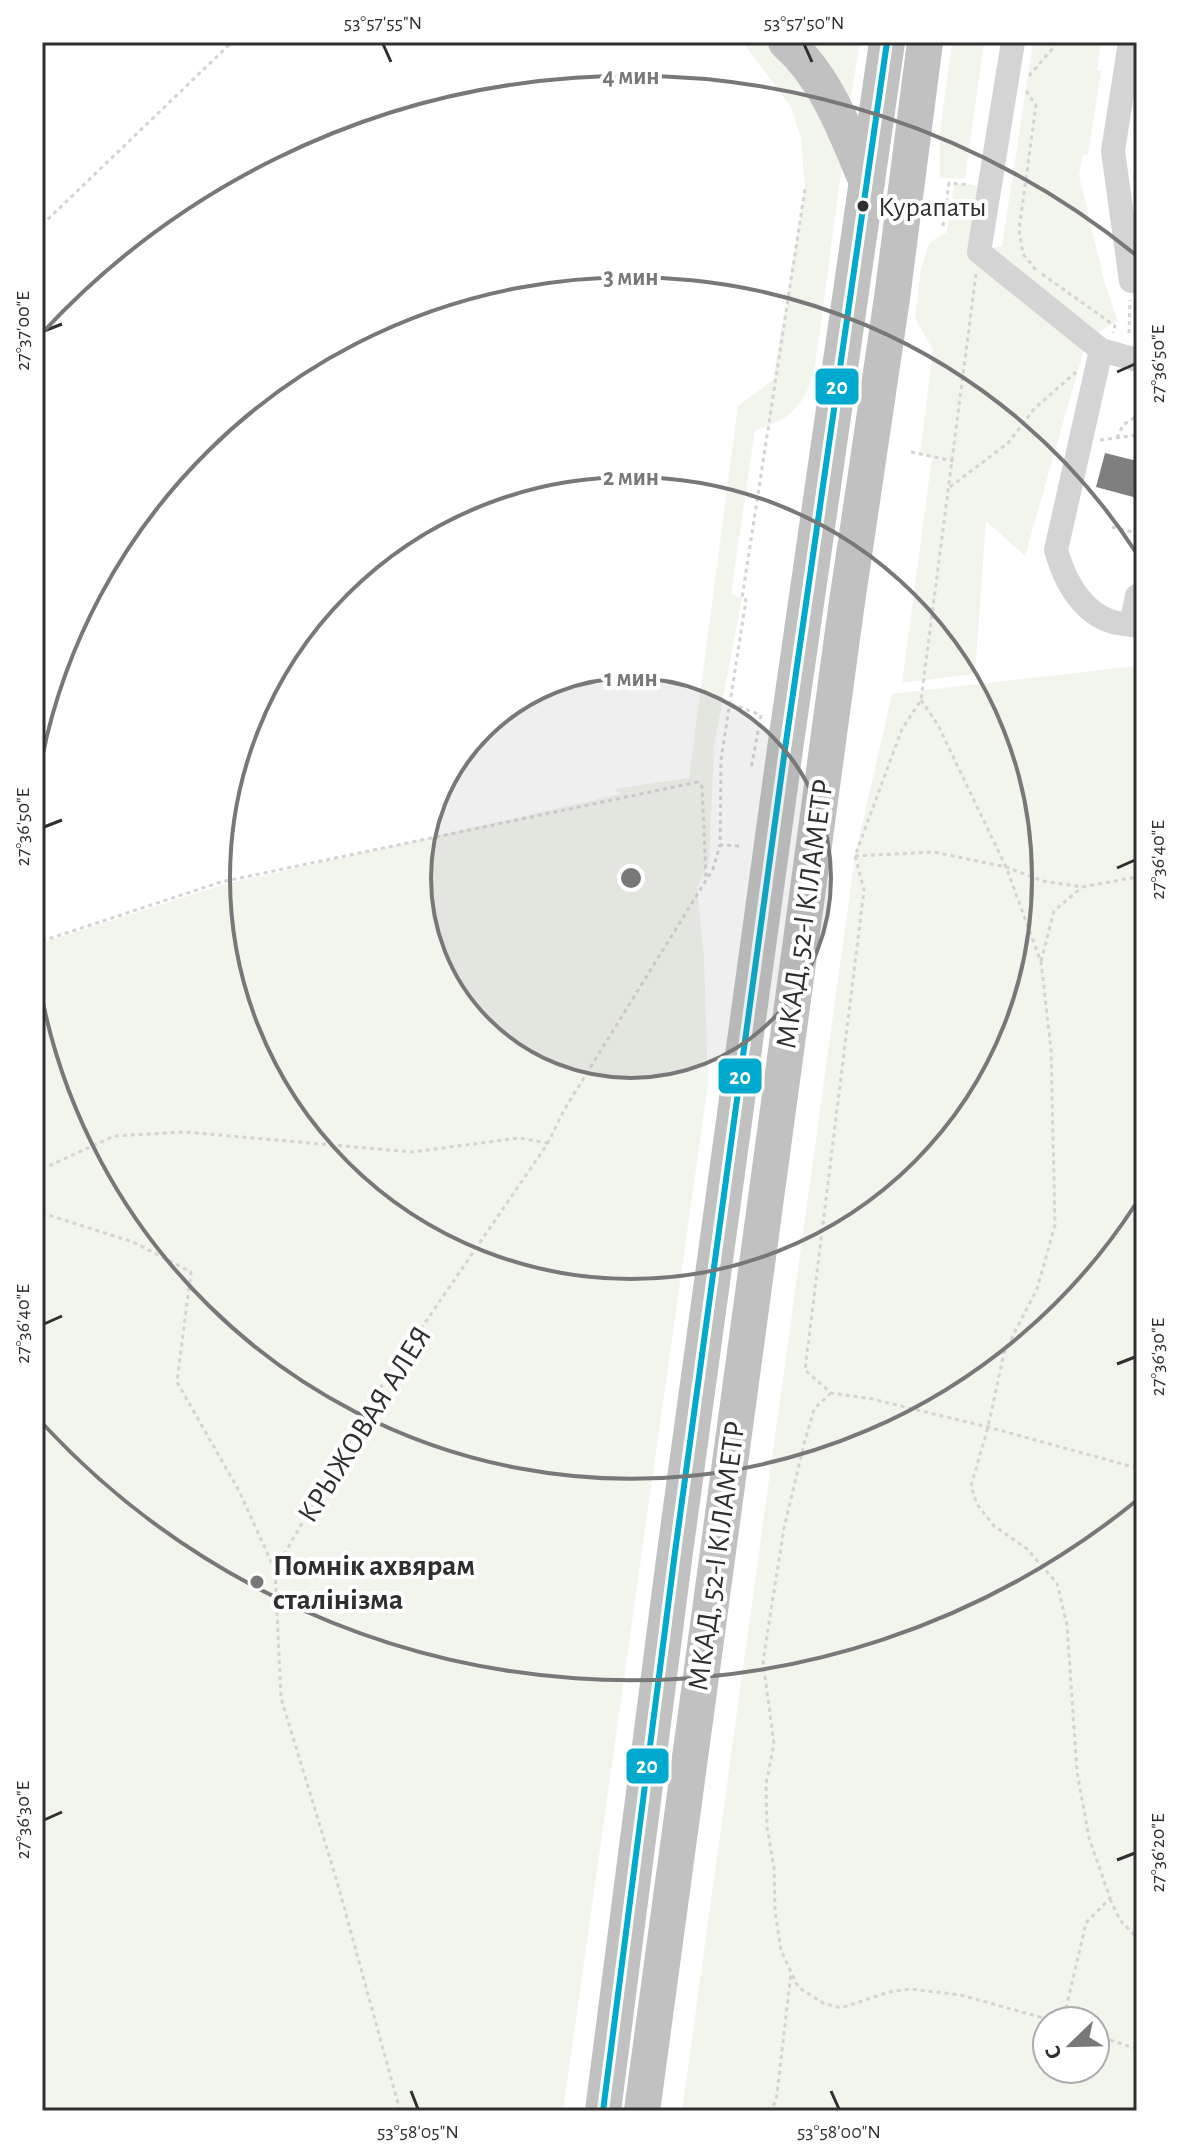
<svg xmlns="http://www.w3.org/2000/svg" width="1179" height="2153" font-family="'Alegreya Sans',sans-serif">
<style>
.green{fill:#f1f5ec;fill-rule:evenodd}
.building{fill:#7f7f7f}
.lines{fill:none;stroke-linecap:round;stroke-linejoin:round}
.path{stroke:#d4d4d4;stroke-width:3;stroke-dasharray:4 4;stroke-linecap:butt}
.minor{stroke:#d4d4d4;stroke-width:24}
.highway{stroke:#c1c1c1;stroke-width:36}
.bus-1-casing{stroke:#fff;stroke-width:12}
.bus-1{stroke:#00a9ce;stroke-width:6}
.ticks{fill:none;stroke:#2f2f2f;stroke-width:3}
.ring{fill:none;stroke:#787878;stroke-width:4}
.bus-dot{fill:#2f2f2f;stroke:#fff;stroke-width:3}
.poi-dot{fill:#787878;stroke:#fff;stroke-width:3}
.labels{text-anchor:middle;stroke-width:8;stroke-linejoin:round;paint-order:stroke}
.bus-label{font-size:28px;fill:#2f2f2f;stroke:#fff;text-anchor:start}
.street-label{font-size:30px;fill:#2f2f2f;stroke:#fff}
.poi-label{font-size:30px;font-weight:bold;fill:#2f2f2f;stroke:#fff;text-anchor:start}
.centre{fill:#787878;stroke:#fff;stroke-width:4}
.ring-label{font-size:24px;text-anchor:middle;font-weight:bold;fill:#787878;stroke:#fff;stroke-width:8;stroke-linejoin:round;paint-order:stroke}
.line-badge{stroke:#fff;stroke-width:3}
.badge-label{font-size:22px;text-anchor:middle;font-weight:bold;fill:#fff}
.neatline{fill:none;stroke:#2f2f2f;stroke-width:3}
.ticks-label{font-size:20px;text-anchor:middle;fill:#2f2f2f}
</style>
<rect width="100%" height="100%" fill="#fff"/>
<!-- green -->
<g class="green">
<path d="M743 42H779L794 57 842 165 815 368C806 403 791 421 755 430L731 593 742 598 714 746 709 863 697 887 704 958 708 1084 563 2111H42V943L222 885 621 794 614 789 689 778 738 406 773 380 805 189 801 138 792 109Z"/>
<polygon points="804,42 860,42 849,107"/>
<polygon points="952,42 984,42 965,179 940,178 940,132"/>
<polygon points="1033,42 1101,42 1097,70 1101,71 1088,155 1083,154 1079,175 1105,284 1118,321 1087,339 1025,556 986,521 975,674 902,683 932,457 920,454 933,350 915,318 921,268 930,242 947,232 954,184 990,186 980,252 1002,246"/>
<path d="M1137 666V2111H682L855 856 892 694ZM1095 2021V2069H1047V2021Z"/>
</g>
<!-- building -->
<polygon class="building" points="1105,453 1137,461 1137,498 1096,487"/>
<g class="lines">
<!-- path -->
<g class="path">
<polyline points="1029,76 1058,42"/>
<polyline points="1026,91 1036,105 1019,230 1023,254 1036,270"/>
<polyline points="928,216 944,218"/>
<polyline points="42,225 232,42"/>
<polyline points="943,226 949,183 970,185"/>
<polyline points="976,274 921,700 902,729 855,856 864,890 805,1370 831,1393 872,1399 988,1427 1137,1468"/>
<polyline points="1042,274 1115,326 1113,333"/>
<polyline points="1129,333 1130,300"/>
<polyline points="1117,438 1123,425 1137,416"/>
<polyline points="1100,440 1137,435"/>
<polyline points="911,452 953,461"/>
<polyline points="950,487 1008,443 1034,409 1076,372"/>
<polyline points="1112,527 1137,533"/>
<polyline points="921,700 938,725 1006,867 1041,962 1051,1049 1055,1225 1037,1289 1004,1353 988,1427 971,1486 977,1504 993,1525 1027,1549 1057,1583 1067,1625 1077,1772 1089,1838 1110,1898 1086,1923 1063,2021"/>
<polyline points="731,704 761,715 751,769"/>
<polyline points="739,846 720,845 721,760 746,600 742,598 805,189"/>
<polyline points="855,856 934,852 1006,867 1043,881 1082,887 1137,877"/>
<polyline points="42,941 221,882 698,782 702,787 706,877"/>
<polyline points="1041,961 1054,911 1082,887"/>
<polyline points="42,1169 114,1136 185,1132 412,1152 519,1138 548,1143"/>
<polyline points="42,1213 133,1242 191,1272 177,1382 239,1491 275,1570"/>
<polyline points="831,1393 814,1409 804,1444 784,1528 763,1661 774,1744 766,1784 767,1827 774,1868 775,1911 781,1950 798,1987 823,2003 841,2008 889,1992 910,1989 961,1995 1054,2021"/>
<polyline points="1110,1899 1120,1920 1137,1938"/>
<polyline points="1095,2035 1137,2049"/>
<polyline points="400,2111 338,1885 281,1698 275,1570 381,1387 548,1143 564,1110 713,869 720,845"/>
<polyline points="767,2111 776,2102 791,1973"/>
</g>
<!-- minor -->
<g class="minor">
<polyline points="1013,42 979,252 1101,350 1137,360"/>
<polyline points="1130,42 1113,151 1131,281"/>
<path d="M1101 350 1056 550C1067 589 1091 628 1137 624"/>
<polyline points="1131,625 1137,596"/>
</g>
<!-- highway -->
<g class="highway">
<path d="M786 42C827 78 846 133 867 182"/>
<polyline points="603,2111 675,1552 785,749 887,42"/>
<polyline points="642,2111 846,609 892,298 925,42"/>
</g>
<!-- bus-1 casing -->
<g class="bus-1-casing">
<polyline id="bus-1" points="603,2111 675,1552 785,749 887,42"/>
</g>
<!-- bus-1 -->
<use href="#bus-1" class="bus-1"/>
</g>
<!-- ticks -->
<path class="ticks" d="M383 44 391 62M804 44 812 62M44 331 62 324M1117 372 1135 364M44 827 62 820M1117 868 1135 860M44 1324 62 1316M1117 1364 1135 1357M44 1820 62 1812M1117 1860 1135 1853M411 2091 418 2109M831 2091 839 2109"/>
<!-- distance rings -->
<circle cx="631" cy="878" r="200" fill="#787878" fill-opacity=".12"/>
<g class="ring">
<circle cx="631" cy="878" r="200"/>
<circle cx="631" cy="878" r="401"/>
<path d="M1135 1205A601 601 0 0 1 42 998M42 758A601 601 0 0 1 1135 551"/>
<path d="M1136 1501A802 802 0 0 1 44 1425M44 331A802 802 0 0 1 1136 255"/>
</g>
<!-- markers -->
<circle class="bus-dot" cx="863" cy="206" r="7"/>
<circle class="poi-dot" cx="257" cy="1582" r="8"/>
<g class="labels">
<!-- bus labels -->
<g class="bus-label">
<text x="878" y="216">Курапаты</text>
</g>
<!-- street labels -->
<g class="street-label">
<text transform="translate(804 914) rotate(-82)" y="10">МКАД, 52-І КІЛАМЕТР</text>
<text transform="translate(364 1424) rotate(-58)" y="10">КРЫЖОВАЯ АЛЕЯ</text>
<text transform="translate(716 1556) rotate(-82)" y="10">МКАД, 52-І КІЛАМЕТР</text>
</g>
<!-- poi labels -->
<g class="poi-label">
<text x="273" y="1575">Помнік ахвярам<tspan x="273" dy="34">сталінізма</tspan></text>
</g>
</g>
<circle cx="631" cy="878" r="12" class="centre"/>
<g class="ring-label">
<text x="631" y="84">4 мин</text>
<text x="631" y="285">3 мин</text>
<text x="631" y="485">2 мин</text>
<text x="631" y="686">1 мин</text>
</g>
<g class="line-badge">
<rect x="814" y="367" width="46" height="39" rx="8" fill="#00a9ce"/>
<rect x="717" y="1057" width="46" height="38" rx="8" fill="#00a9ce"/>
<rect x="625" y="1747" width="45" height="38" rx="8" fill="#00a9ce"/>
</g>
<g class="badge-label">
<text x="837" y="394">20</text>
<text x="740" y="1084">20</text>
<text x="647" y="1773">20</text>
</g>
<!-- border -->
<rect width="1179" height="2153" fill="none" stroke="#ffffff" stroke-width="88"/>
<!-- north arrow -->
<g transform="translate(1071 2045) rotate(247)"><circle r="38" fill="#ffffff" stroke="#acacac" stroke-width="2"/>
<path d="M0-6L14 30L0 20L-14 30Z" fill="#787878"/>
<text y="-12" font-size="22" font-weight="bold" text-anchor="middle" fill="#2f2f2f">С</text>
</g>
<rect x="44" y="44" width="1091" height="2065" class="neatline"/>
<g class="ticks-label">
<text x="383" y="29">53°57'55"N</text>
<text x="804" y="29">53°57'50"N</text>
<text transform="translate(22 331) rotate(-90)" y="7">27°37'00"E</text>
<text transform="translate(1157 364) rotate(-90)" y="7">27°36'50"E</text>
<text transform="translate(22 827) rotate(-90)" y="7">27°36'50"E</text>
<text transform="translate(1157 860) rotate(-90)" y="7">27°36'40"E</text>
<text transform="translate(22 1324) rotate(-90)" y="7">27°36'40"E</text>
<text transform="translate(1157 1357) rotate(-90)" y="7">27°36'30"E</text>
<text transform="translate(22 1820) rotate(-90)" y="7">27°36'30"E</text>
<text transform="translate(1157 1853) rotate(-90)" y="7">27°36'20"E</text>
<text x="418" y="2138">53°58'05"N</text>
<text x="839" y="2138">53°58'00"N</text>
</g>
</svg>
